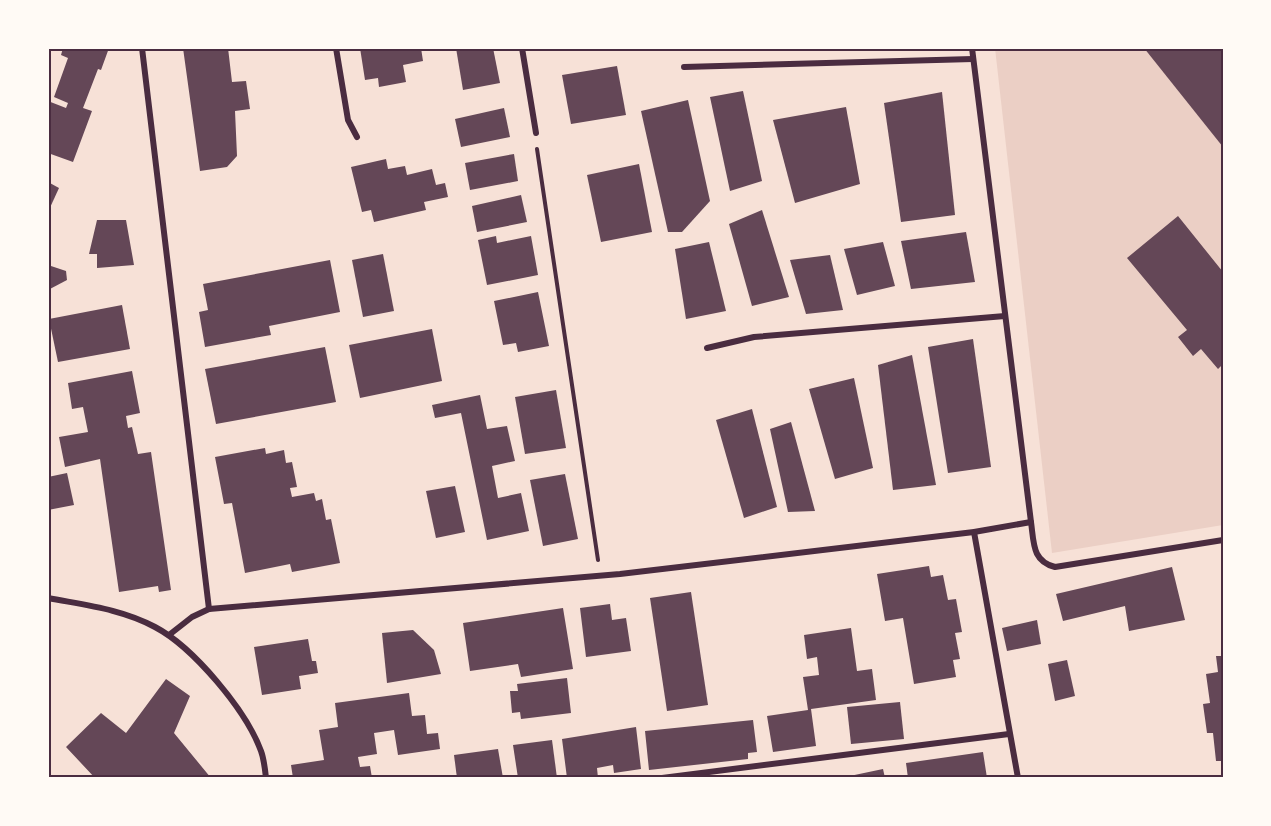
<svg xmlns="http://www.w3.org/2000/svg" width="1271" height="826" font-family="'Noto Sans',sans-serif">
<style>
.green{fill:#ebcfc5}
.building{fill:#644757}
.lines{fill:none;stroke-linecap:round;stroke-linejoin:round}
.path{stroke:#4a2c40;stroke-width:4}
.minor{stroke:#4a2c40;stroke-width:6}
.neatline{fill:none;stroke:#4a2c40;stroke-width:2}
</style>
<rect width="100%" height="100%" fill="#f7e1d7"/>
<!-- green -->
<polygon class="green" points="995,48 1223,48 1223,525 1052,553"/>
<!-- building -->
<g class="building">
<polygon points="63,48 109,48 101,70 98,69 83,108 92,111 73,162 48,153 51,139 48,138 48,101 66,108 68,103 54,97 68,58 61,55"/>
<polygon points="183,48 228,48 232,82 246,81 250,109 235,111 237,156 227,167 200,171"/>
<polygon points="360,48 421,48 423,61 403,65 406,82 379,87 378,78 365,80"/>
<polygon points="456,48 493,48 500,83 463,90"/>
<polygon points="1144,48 1223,48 1223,147"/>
<polygon points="617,66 626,115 571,124 562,75"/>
<polygon points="743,91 762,181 730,191 710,97"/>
<polygon points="942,92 955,215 901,222 884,103"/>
<polygon points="688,100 710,201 682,232 668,232 641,111"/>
<polygon points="846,107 860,184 795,203 773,120"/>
<polygon points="504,108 510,137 461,147 455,119"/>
<polygon points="514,154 518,181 470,190 465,163"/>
<polygon points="386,159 388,169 405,166 407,175 432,169 436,185 445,183 448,197 424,202 426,210 374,222 371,210 362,212 351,167"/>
<polygon points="639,164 652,232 601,242 587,175"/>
<polygon points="48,182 59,188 48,212"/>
<polygon points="521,195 527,222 477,232 472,206"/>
<polygon points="762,210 789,297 752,306 729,224"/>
<polygon points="1178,216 1223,272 1223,364 1218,369 1201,349 1193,356 1178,337 1187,330 1127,258"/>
<polygon points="97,220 126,220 134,265 97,268 97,254 89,254"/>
<polygon points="966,232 975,282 911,289 901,241"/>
<polygon points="496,236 497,243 531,236 538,275 487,285 478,240"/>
<polygon points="709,242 726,311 686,319 675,249"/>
<polygon points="883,242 895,286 857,295 844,249"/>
<polygon points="383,254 394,311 363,317 352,260"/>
<polygon points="830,255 843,310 806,314 790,260"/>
<polygon points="330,260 340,312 269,326 271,335 205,347 199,312 208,310 203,284"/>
<polygon points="48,265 66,271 67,280 48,290"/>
<polygon points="538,292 549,346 518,352 516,343 503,345 494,301"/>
<polygon points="122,305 130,349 58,362 49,319"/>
<polygon points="432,329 442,381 360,398 349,345"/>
<polygon points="973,339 991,467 948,473 928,347"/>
<polygon points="325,347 336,402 216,424 205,369"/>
<polygon points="912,355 936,485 893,490 878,365"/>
<polygon points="132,371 140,413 126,416 128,428 132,427 138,454 151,452 171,590 159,592 158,586 119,592 100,459 65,467 59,437 88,432 83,407 72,409 68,383"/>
<polygon points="854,378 873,468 835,479 809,389"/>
<polygon points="556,390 566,448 525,454 515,397"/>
<polygon points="480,395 487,429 507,426 515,461 492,466 498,498 521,493 529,531 487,540 461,413 435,418 432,405"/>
<polygon points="752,409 777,507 744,518 716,420"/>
<polygon points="791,422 815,511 788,512 770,429"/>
<polygon points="265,448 266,454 284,450 286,463 292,462 297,487 290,488 292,497 314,493 316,501 322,499 326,520 331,519 340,563 292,572 290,564 245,573 232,503 224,504 215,457"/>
<polygon points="67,473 74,505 48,510 48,477"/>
<polygon points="565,474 578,539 543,546 530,480"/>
<polygon points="455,486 465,532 436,538 426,491"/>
<polygon points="929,566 931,577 943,575 948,600 956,599 962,632 955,633 960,659 953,660 956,677 914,684 903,618 885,621 877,574"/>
<polygon points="1172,567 1185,620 1129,631 1125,606 1063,621 1056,594"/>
<polygon points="691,592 708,705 667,711 650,598"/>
<polygon points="610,604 612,620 626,618 631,651 586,657 580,608"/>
<polygon points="563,608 573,669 521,677 518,664 470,671 463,623"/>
<polygon points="1037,620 1041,644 1007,651 1002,628"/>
<polygon points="851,628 857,671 872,669 876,700 811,709 816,746 773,752 767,716 808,710 803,677 819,675 817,657 807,659 804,635"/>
<polygon points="413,630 434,650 441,674 387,683 382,633"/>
<polygon points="308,639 312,661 316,661 318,673 299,676 301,689 262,695 254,647"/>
<polygon points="1216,656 1223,656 1223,761 1216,761 1213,733 1207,733 1203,704 1210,703 1206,674 1218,672"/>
<polygon points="1067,660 1075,696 1055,701 1048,664"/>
<polygon points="567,678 571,713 521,719 520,712 512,713 510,691 518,691 517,684"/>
<polygon points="166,679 190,696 174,733 211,778 95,778 66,747 101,713 126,733"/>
<polygon points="409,693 412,716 425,715 427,734 438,733 440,749 398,755 394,730 374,733 377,754 358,757 360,767 370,766 372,778 293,778 291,765 324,760 319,730 338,727 335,703"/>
<polygon points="900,702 904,739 851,744 847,707"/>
<polygon points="753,720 757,752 748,753 748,759 649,770 645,731"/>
<polygon points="636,727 641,769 614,773 613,765 597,768 598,778 567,778 562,739"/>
<polygon points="552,740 557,778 518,778 513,745"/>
<polygon points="498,749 503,778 457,778 454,755"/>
<polygon points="983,752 987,778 908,778 906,763"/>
<polygon points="883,769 885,778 845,778 845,777"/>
</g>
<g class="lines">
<!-- path -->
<polyline class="path" points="537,149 598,560"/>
<!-- minor -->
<g class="minor">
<polyline points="142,48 209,609"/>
<polyline points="336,48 348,120 357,137"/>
<polyline points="522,48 536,133"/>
<path d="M972 48 1031 522C1034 543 1032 561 1055 567L1223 540"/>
<polyline points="684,67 973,59"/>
<polyline points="707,348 754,337 1005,316"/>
<polyline points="974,532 1018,778"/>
<path d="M48 598C84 605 122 609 155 627 193 647 246 710 261 751 264 759 265 769 266 778"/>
<polyline points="169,635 192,617 209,609 620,574 974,532 1031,522"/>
<polyline points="662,778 1009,734"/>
</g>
</g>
<!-- border -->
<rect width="1271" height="826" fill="none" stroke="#fffaf5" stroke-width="99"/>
<rect x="50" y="50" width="1172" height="726" class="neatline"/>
</svg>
